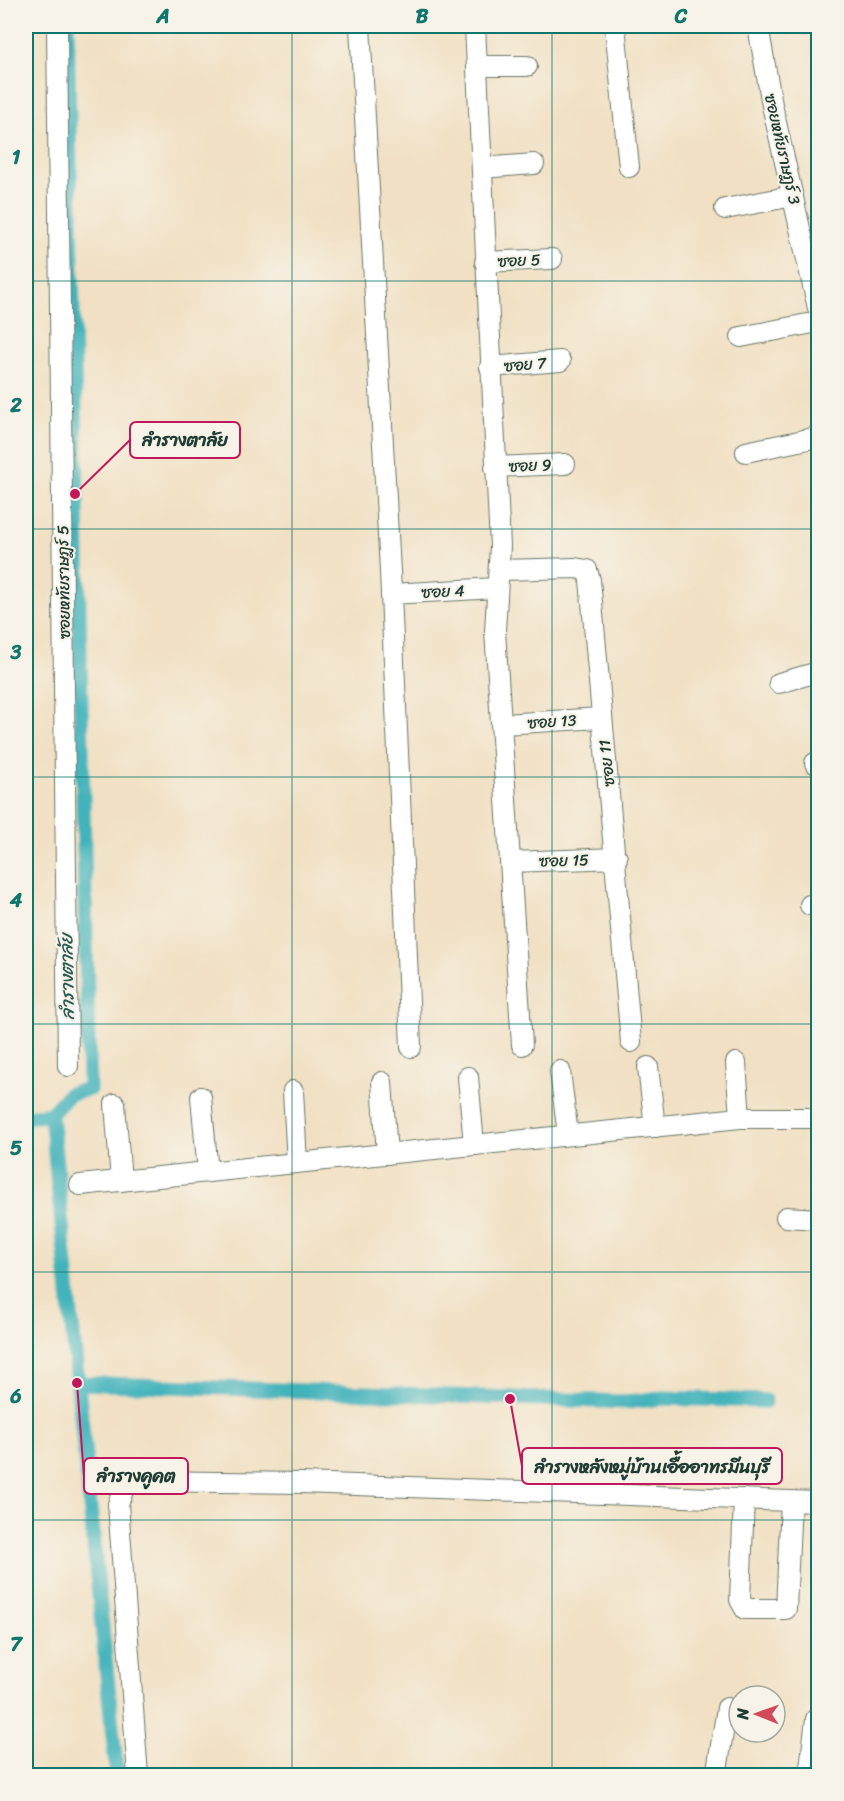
<svg xmlns="http://www.w3.org/2000/svg" width="844" height="1801" font-family="Sriracha,'Playpen Sans Thai',sans-serif">
<style>
.lines{fill:none;stroke-linecap:round;stroke-linejoin:round}
.canal{stroke:#43b3bb;stroke-width:15}
.minor-casing{stroke:#687666;stroke-width:22}
.minor{stroke:#fff;stroke-width:20}
.grid{fill:none;stroke:#0f766e;stroke-width:1.5;stroke-opacity:0.55}
.labels{text-anchor:middle;stroke-width:4.5;stroke-linejoin:round;paint-order:stroke}
.street-label{font-size:16px;fill:#1f3d34;stroke:#f7f3e8}
.water-label{font-size:18px;font-style:italic;fill:#285a56;stroke:#f7f3e8}
.leader{fill:none;stroke:#c2185b;stroke-width:2}
.callout-dot{fill:#c2185b;stroke:#f7f3e8;stroke-width:2}
.callout{fill:#f7f3e8;stroke:#c2185b;stroke-width:2}
.callout-label{font-size:18px;text-anchor:middle;font-weight:bold;fill:#1f3d34}
.neatline{fill:none;stroke:#0f766e;stroke-width:2}
.grid-label{font-size:20px;text-anchor:middle;font-weight:bold;fill:#0f766e}
</style>
<rect width="100%" height="100%" fill="#f7f3e8"/>
<filter id="ink" filterUnits="userSpaceOnUse"><feTurbulence type="fractalNoise" baseFrequency=".0167" numOctaves="2"/><feDisplacementMap in="SourceGraphic" scale="12" xChannelSelector="R" yChannelSelector="G"/><feConvolveMatrix kernelMatrix="1 2 1 2 8 2 1 2 1" color-interpolation-filters="sRGB"/></filter>
<filter id="wash" filterUnits="userSpaceOnUse"><feTurbulence type="fractalNoise" baseFrequency=".008" numOctaves="4" result="noise"/><feDisplacementMap in="SourceGraphic" scale="24" xChannelSelector="R" yChannelSelector="G"/><feGaussianBlur stdDeviation="1.35" result="paint"/><feColorMatrix in="noise" values="0 0 0 0 0 0 0 0 0 0 0 0 0 0 0 0 0 1.4 0 .05"/><feComposite in="paint" operator="in"/></filter>
<g filter="url(#wash)">
<rect width="100%" height="100%" fill="#f1e0c3"/>
<g class="lines">
<!-- canal -->
<g class="canal">
<polyline points="51,1114 69,1094 89,1089 67,26"/>
<polyline points="26,1117 51,1114 117,1776"/>
<polyline points="77,1383 626,1402 663,1398 765,1401"/>
</g>
</g>
</g>
<g filter="url(#ink)">
<g class="lines">
<!-- minor casing -->
<g class="minor-casing">
<g id="minor">
<polyline points="57,26 68,1066"/>
<polyline points="360,26 390,571 411,1047"/>
<polyline points="475,26 500,546 495,631 522,1045"/>
<polyline points="615,26 629,167"/>
<polyline points="758,26 772,105 818,308"/>
<polyline points="477,66 527,66"/>
<polyline points="482,168 534,164"/>
<polyline points="725,209 793,196"/>
<polyline points="485,262 552,259"/>
<polyline points="741,337 818,322"/>
<polyline points="490,367 560,361"/>
<polyline points="746,452 818,437"/>
<polyline points="495,467 565,464"/>
<polyline points="499,570 575,568 587,570 590,580 631,1042"/>
<polyline points="391,594 496,588"/>
<polyline points="779,683 818,672"/>
<polyline points="503,724 601,718"/>
<polyline points="815,763 818,763"/>
<polyline points="512,862 617,858"/>
<polyline points="810,905 818,904"/>
<polyline points="736,1063 740,1118"/>
<polyline points="648,1067 655,1127"/>
<polyline points="560,1071 568,1135"/>
<polyline points="468,1077 474,1145"/>
<polyline points="382,1082 387,1154"/>
<polyline points="293,1091 297,1163"/>
<polyline points="201,1097 208,1172"/>
<polyline points="115,1104 121,1181"/>
<polyline points="80,1185 740,1118 818,1118"/>
<polyline points="786,1217 818,1219"/>
<polyline points="744,1499 740,1600 745,1609 786,1609 791,1501"/>
<polyline points="138,1776 118,1504 125,1486 135,1481 302,1483 818,1502"/>
<polyline points="716,1776 727,1708"/>
<polyline points="809,1776 816,1719"/>
</g>
</g>
<!-- minor -->
<use href="#minor" class="minor"/>
</g>
</g>
<!-- grid -->
<path class="grid" d="M292 26V1776M552 26V1776M26 281H818M26 529H818M26 777H818M26 1024H818M26 1272H818M26 1520H818"/>
<g class="labels">
<!-- street labels -->
<g class="street-label">
<text transform="translate(783 149) rotate(77)" y="6">ซอยหทัยราษฎร์ 3</text>
<text transform="translate(519 260) rotate(-3)" y="6">ซอย 5</text>
<text transform="translate(525 364) rotate(-5)" y="6">ซอย 7</text>
<text transform="translate(530 465) rotate(-3)" y="6">ซอย 9</text>
<text transform="translate(63 582) rotate(-91)" y="6">ซอยหทัยราษฎร์ 5</text>
<text transform="translate(443 591) rotate(-3)" y="6">ซอย 4</text>
<text transform="translate(552 721) rotate(-4)" y="6">ซอย 13</text>
<text transform="translate(606 763) rotate(-96)" y="6">ซอย 11</text>
<text transform="translate(564 860) rotate(-2)" y="6">ซอย 15</text>
</g>
<!-- water labels -->
<g class="water-label">
<text transform="translate(67 977) rotate(-91)" y="6">ลำรางตาลัย</text>
</g>
</g>
<!-- callouts -->
<path class="leader" d="M75 494L130 440M510 1399L522 1466M77 1383L84 1476"/>
<g class="callout-dot">
<circle cx="75" cy="494" r="6"/>
<circle cx="510" cy="1399" r="6"/>
<circle cx="77" cy="1383" r="6"/>
</g>
<g class="callout">
<rect x="130" y="422" width="110" height="36" rx="6"/>
<rect x="522" y="1448" width="260" height="36" rx="6"/>
<rect x="84" y="1458" width="104" height="36" rx="6"/>
</g>
<g class="callout-label">
<text x="185" y="446">ลำรางตาลัย</text>
<text x="652" y="1473">ลำรางหลังหมู่บ้านเอื้ออาทรมีนบุรี</text>
<text x="136" y="1482">ลำรางคูคต</text>
</g>
<!-- margin -->
<rect width="844" height="1801" fill="none" stroke="#f7f3e8" stroke-width="66"/>
<!-- north arrow -->
<g transform="translate(757 1714) rotate(271)"><circle r="28" fill="#f7f3e8" stroke="#a1aaa0" stroke-width="1.5"/>
<path d="M0-4.5L10 22L0 15L-10 22Z" fill="#d1495b"/>
<text y="-9" font-size="16" font-weight="bold" text-anchor="middle" fill="#1f3d34">N</text>
</g>
<rect x="33" y="33" width="778" height="1735" class="neatline"/>
<g class="grid-label">
<text x="163" y="23">A</text>
<text x="422" y="23">B</text>
<text x="681" y="23">C</text>
<text x="16" y="164">1</text>
<text x="16" y="412">2</text>
<text x="16" y="659">3</text>
<text x="16" y="907">4</text>
<text x="16" y="1155">5</text>
<text x="16" y="1403">6</text>
<text x="16" y="1651">7</text>
</g>
</svg>
